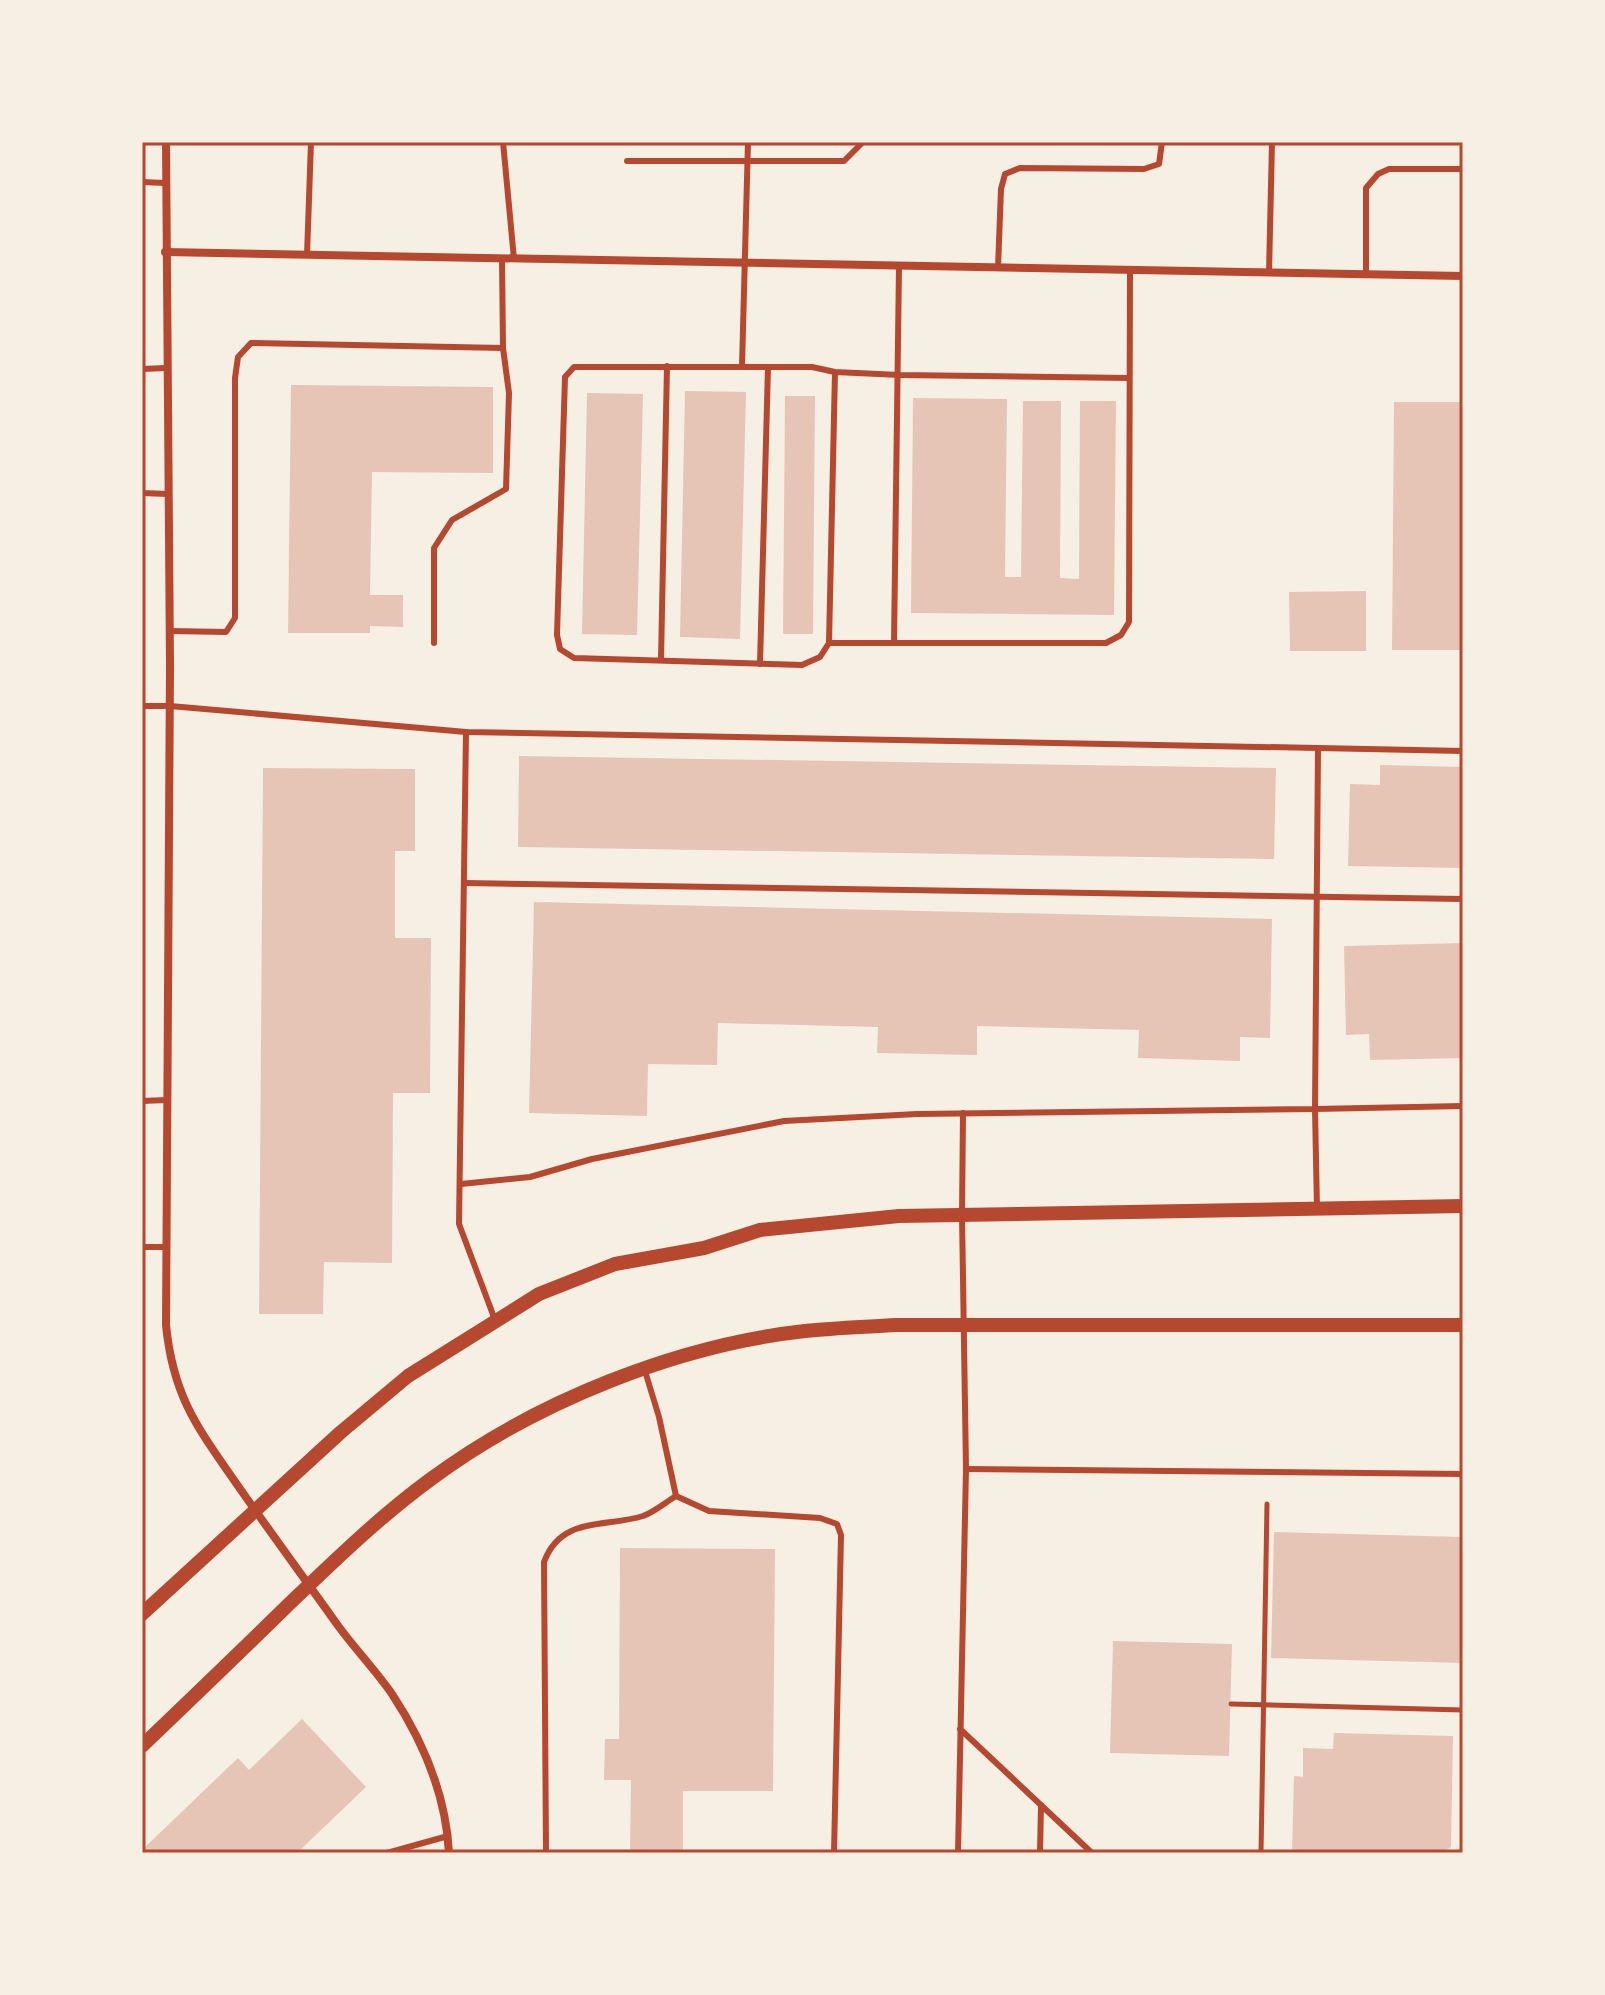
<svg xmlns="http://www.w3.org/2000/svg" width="1605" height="1995" font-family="Georgia,serif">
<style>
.building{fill:#e6c5b7}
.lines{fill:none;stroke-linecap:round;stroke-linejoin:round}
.path{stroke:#b5482f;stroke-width:5}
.service{stroke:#b5482f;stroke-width:6}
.minor{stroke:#b5482f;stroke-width:8}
.tertiary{stroke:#b5482f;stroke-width:14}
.neatline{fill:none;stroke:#b5482f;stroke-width:3}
</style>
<rect width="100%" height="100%" fill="#f6efe4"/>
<!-- building -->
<g class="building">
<polygon points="291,385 493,387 493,473 372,472 370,595 403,595 403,627 370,626 370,633 288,633"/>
<polygon points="685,391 746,392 740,639 680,637"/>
<polygon points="587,393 643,394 637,635 582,634"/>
<polygon points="785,396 815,396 813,634 783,634"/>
<polygon points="913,398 1007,399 1005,577 1021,577 1023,401 1061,401 1060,578 1079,579 1080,401 1116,401 1114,615 911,613"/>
<polygon points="1394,402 1463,402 1463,650 1392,650"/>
<polygon points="1366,591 1366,651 1290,651 1289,592"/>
<polygon points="519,756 1276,768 1274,859 518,847"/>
<polygon points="1380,765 1463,767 1463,868 1348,866 1350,784 1380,785"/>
<polygon points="263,768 415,769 415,851 395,851 395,938 431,938 430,1093 393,1093 392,1263 324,1262 323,1314 259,1314"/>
<polygon points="534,902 1272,919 1270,1038 1240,1037 1240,1061 1138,1058 1139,1030 977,1026 977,1055 877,1053 878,1027 718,1023 717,1065 648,1064 647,1116 529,1113"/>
<polygon points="1463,943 1463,1058 1370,1060 1369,1034 1346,1035 1344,946"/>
<polygon points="1274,1532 1463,1537 1463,1663 1271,1658"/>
<polygon points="620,1548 775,1549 773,1791 683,1791 683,1853 630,1853 631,1780 604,1780 605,1739 619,1739"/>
<polygon points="1113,1641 1232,1644 1229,1756 1110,1753"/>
<polygon points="302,1719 366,1787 297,1853 142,1853 142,1850 238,1758 249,1770"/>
<polygon points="1334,1733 1453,1736 1451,1847 1441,1853 1292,1853 1294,1776 1303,1777 1303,1748 1333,1749"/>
</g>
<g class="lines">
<!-- path -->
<g class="path">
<polyline points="1231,1704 1463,1710"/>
<polyline points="1261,1853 1267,1504"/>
</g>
<!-- service -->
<g class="service">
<polyline points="503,142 514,259"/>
<polyline points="627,161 844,161 863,142"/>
<polyline points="142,182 165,183"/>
<polyline points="307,255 311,142"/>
<polyline points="998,268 1001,189 1005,174 1020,168 1144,169 1159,164 1162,142"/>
<polyline points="1269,273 1272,142"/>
<polyline points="1366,274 1366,188 1378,174 1389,169 1463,169"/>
<polyline points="742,366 748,142"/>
<polyline points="142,369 166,368"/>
<polyline points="835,372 829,643 820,657 802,665 574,658 560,649 557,635 565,377 574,367 812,367 835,372 900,375 1129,378"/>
<polyline points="142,493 168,494"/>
<polyline points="170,631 226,632 235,618 235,378 238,357 251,343 503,348"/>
<polyline points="434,643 434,548 452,520 506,489 509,393 503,348 502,259"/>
<polyline points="829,643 1106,643 1121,635 1129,622 1130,270"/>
<polyline points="894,643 899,266"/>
<polyline points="661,660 667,366"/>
<polyline points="760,664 768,367"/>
<polyline points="142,706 170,706 466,732 1318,748 1315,1109 917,1114 784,1121 592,1159 530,1177 461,1184"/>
<polyline points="466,732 459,1224 495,1320"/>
<polyline points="1318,748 1463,751"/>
<polyline points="464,883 1463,899"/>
<polyline points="142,1101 167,1100"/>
<polyline points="1317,1209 1315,1109 1463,1106"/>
<polyline points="142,1247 166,1247"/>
<polyline points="645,1371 659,1417 676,1496 709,1511 820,1518 837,1524 841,1535 834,1853"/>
<polyline points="966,1469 1463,1474"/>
<polyline points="960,1729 1092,1853"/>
<polyline points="387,1853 448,1836"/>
<path d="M546 1853 544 1562C561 1516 604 1528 643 1516 654 1512 666 1502 676 1496"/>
<polyline points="958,1853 966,1469 962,1215 963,1113"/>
<polyline points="1040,1853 1041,1805"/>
</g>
<!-- minor -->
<g class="minor">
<path d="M166 142 170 666 166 1325C173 1396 197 1427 236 1483 270 1532 305 1579 339 1627 356 1650 376 1671 392 1694 423 1741 446 1796 449 1853"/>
<polyline points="165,252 1463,276"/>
</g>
<!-- tertiary -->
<g class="tertiary">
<polyline points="142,1614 341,1432 408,1376 539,1294 615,1264 704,1248 760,1230 899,1216 1463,1206"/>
<path d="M142 1746C190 1700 238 1654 286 1607 333 1562 379 1517 431 1479 535 1402 677 1345 805 1331 835 1328 866 1327 896 1325H1463"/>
</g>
</g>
<!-- border -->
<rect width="1605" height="1995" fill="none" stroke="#f6efe4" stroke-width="288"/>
<rect x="144" y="144" width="1317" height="1707" class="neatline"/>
</svg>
